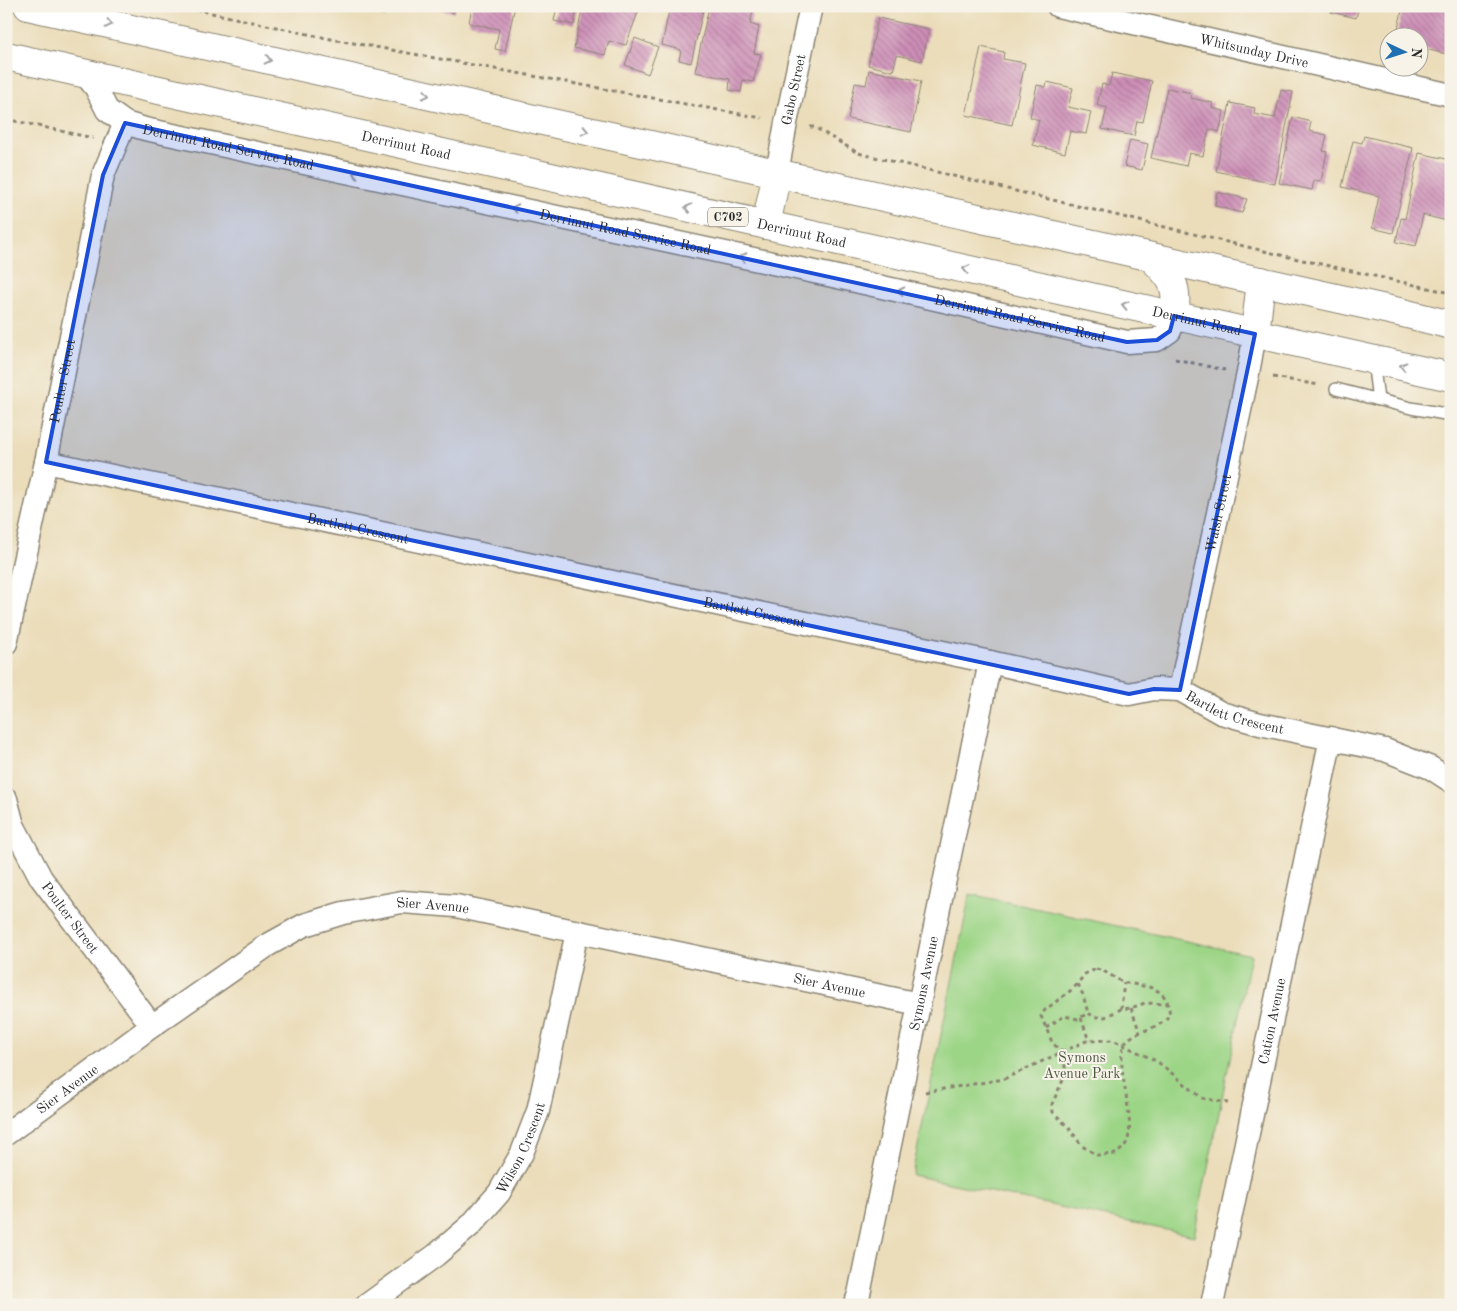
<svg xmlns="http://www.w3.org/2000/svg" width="1457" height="1311" font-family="'Old Standard TT',serif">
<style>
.green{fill:#9dd587;stroke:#648059}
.building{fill:url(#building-back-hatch)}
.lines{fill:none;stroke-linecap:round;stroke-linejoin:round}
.lane-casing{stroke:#8b8472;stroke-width:14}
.street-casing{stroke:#8b8472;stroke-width:25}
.highway-casing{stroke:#8b8472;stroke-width:30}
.path{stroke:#8b8472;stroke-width:3;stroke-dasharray:4 4;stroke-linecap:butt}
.lane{stroke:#fff;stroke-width:11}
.street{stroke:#fff;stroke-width:22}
.highway{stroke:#fff;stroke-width:28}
.oneway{stroke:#a0a0a0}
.marked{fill:#1d4ed8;fill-opacity:0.2;stroke:#1d4ed8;stroke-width:4;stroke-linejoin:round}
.labels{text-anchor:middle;stroke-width:4;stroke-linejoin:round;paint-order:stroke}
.shield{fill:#f7f3e8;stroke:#686764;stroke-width:1}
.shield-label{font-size:12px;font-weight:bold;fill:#2b2b2b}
.street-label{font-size:14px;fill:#2b2b2b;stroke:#f7f3e8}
.park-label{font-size:14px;fill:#485642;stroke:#f7f3e8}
</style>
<defs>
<pattern id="building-back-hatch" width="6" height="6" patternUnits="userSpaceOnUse" patternTransform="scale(1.25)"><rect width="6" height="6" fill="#cd8eb7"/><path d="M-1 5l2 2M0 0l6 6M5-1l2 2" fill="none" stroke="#a77495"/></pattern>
</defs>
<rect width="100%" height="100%" fill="#f7f3e8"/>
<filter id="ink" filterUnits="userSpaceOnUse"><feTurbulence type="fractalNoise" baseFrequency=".02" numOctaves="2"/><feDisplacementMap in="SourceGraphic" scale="10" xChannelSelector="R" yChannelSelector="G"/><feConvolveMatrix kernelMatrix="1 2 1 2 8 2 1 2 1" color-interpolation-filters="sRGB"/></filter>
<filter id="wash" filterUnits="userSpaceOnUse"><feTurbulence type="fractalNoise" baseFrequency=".0096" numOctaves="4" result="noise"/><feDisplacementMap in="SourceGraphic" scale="20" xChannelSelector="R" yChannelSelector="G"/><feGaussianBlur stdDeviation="1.12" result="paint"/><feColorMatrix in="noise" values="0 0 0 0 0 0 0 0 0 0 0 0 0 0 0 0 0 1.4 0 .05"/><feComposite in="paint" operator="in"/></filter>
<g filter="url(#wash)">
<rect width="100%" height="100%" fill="#ebddba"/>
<!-- green -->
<polygon class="green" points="970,894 1251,955 1194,1236 912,1175"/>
<g id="blocks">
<!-- building -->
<g class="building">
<polygon points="350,6 386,6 384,15"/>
<polygon points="429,6 455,6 454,13"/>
<polygon points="472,6 515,6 505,51 495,49 499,29 469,23"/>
<polygon points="557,6 577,6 574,25 554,21"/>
<polygon points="583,6 640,7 626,45 609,41 605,55 574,48"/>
<polygon points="670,6 704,6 691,63 679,60 681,50 662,45"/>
<polygon points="709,6 754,6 750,24 759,27 754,53 761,54 753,82 743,80 741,92 729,90 730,79 695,72"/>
<polygon points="1332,6 1359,6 1356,18 1331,12"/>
<polygon points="1403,6 1451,6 1451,55 1420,48 1420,38 1396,38"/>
<polygon points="878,18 929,29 922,61 897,55 893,71 868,65"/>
<polygon points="635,38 658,47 648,74 625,65"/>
<polygon points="981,47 1004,52 1003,59 1025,63 1012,125 966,115"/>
<polygon points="869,70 921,81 911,132 848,119 855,83 866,85"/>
<polygon points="1112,73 1152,81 1143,122 1137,121 1134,136 1102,129 1107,108 1097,105 1102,84 1109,86"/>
<polygon points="1047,82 1073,88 1068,107 1091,112 1086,134 1070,131 1065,153 1033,145 1039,120 1030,117 1037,85 1046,87"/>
<polygon points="1167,88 1192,93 1191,98 1213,103 1212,108 1224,111 1219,132 1209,129 1203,156 1189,153 1186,166 1151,158"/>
<polygon points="1281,90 1293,92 1275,184 1216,171 1230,103 1255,108 1254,114 1275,118"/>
<polygon points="1293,117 1311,122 1309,131 1327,135 1323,151 1327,152 1321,181 1314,180 1312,190 1279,183"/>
<polygon points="1364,136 1413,148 1393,233 1372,228 1379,196 1342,187 1353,141 1362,143"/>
<polygon points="1130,140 1148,144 1142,170 1124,166"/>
<polygon points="1419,153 1451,160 1451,222 1423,215 1416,246 1396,242 1401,218 1405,219"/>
<polygon points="1217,192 1247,199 1242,213 1215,206"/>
</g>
</g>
</g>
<g filter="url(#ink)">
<use href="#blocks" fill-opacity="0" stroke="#8b8472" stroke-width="1"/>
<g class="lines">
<!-- lane casing -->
<g class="lane-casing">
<g id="lane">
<polyline points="1373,360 1378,400"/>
<polyline points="1336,389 1411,408 1451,415"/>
</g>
</g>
<!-- street casing -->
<g class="street-casing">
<g id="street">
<path id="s1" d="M1058 6 1451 95"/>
<path id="s2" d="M84 73 96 88 107 110 125 123 145 129 833 276 1127 342 1157 340 1170 331 1174 316"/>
<path id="s3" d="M777 173 786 123 811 6"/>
<path id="s4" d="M46 462 990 662 1129 694 1154 689 1180 690 1221 713 1260 724 1385 750 1431 768 1451 781"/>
<path id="s5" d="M6 643 46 462 103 175 125 123"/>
<path id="s6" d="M1180 690 1248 373 1255 334"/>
<path id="s7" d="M6 799 13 825 41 878 152 1026"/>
<path id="s8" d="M6 1134 152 1026 268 945 304 925 343 913 402 902 456 906 919 1004"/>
<path id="s9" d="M367 1305 436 1255 471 1225 499 1193 522 1153 538 1111 577 932"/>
<path id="s10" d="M855 1305 859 1294 990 662"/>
<path id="s11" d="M1212 1305 1331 738"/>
</g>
</g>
<!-- highway casing -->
<g class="highway-casing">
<g id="highway">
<polyline points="28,6 1403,313 1451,325"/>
<path id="s12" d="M6 56 1451 377"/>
<polyline points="766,225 777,173"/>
<path d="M1151 257C1172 278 1179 285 1174 316"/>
<polyline points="1255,334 1261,281"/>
</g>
</g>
<!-- path -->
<g class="path">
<polyline points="180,6 326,38 762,118"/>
<polyline points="6,119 93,138"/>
<polyline points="810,127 814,127 858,153 1289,257 1451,293"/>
<polyline points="1175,359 1225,370"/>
<polyline points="1273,377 1319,385"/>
<path d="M1096 969C1107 971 1113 978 1123 982 1141 987 1161 984 1168 1004 1178 1031 1128 1027 1123 1047 1117 1073 1136 1119 1127 1142 1125 1147 1120 1150 1117 1154L1097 1155 1082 1146 1069 1128 1053 1112 1052 1104 1063 1080 1065 1068V1056L1052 1042 1041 1016 1045 1010 1074 988 1085 974Z"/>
<polyline points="1078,984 1083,995 1088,1013"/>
<polyline points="1131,1008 1140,1033"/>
<polyline points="1121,1009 1124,982"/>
<polyline points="1081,1018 1089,1041"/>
<polyline points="1046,1028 1064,1016 1078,1019 1088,1013 1095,1017 1105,1017 1121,1009 1131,1008 1145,1003 1168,1004"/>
<polyline points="925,1092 1004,1079 1086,1041 1113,1040 1158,1062 1202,1098 1228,1103"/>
</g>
<!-- lane -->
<use href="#lane" class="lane"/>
<!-- street -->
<use href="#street" class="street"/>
<!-- highway -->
<use href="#highway" class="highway"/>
</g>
<!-- one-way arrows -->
<defs><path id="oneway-chevron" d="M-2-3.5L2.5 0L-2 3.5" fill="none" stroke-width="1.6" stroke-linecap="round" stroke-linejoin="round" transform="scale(1.25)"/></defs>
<g class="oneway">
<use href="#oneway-chevron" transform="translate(109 24) rotate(13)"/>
<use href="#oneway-chevron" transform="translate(268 60) rotate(13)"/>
<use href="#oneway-chevron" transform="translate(426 95) rotate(13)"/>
<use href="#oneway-chevron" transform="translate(585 131) rotate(13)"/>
<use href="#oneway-chevron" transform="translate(356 174) rotate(-168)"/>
<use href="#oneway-chevron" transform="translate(515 208) rotate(-168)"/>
<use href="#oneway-chevron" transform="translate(688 208) rotate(-167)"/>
<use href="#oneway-chevron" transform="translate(743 257) rotate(-168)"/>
<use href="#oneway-chevron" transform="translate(966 269) rotate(-167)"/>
<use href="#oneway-chevron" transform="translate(901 291) rotate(-167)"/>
<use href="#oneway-chevron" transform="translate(1125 305) rotate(-167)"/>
<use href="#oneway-chevron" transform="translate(1403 366) rotate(-167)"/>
</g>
</g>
<!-- marked area -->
<path class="marked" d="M125 123 1127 342 1157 340 1170 331 1174 316 1255 334 1180 690 1154 689 1129 694 46 462 103 175Z"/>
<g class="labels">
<!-- shield labels -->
<rect class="shield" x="708" y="207.5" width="40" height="19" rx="4"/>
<g class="shield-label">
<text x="728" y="221">C702</text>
</g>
<!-- street labels -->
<g class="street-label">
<text dy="5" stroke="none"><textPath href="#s1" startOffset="201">Whitsunday Drive</textPath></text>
<text dy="5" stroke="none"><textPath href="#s3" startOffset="85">Gabo Street</textPath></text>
<text dy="5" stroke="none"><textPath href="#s12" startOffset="410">Derrimut Road</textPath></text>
<text dy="5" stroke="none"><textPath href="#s2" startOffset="172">Derrimut Road Service Road</textPath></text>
<text dy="5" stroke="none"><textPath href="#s2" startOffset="578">Derrimut Road Service Road</textPath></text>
<text dy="5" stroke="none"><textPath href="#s12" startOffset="815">Derrimut Road</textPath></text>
<text dy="5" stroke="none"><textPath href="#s2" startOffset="982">Derrimut Road Service Road</textPath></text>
<text dy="5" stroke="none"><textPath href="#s12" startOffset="1220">Derrimut Road</textPath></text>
<text dy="5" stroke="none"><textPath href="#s5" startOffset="268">Poulter Street</textPath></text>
<text dy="5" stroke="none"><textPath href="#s6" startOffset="181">Walsh Street</textPath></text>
<text dy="5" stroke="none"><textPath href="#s4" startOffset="319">Bartlett Crescent</textPath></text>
<text dy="5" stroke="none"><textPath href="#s4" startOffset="724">Bartlett Crescent</textPath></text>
<text dy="5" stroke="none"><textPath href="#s4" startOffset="1219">Bartlett Crescent</textPath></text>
<text dy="5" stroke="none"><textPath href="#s8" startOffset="496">Sier Avenue</textPath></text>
<text dy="5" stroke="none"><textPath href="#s7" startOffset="136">Poulter Street</textPath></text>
<text dy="5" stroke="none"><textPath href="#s10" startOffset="329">Symons Avenue</textPath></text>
<text dy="5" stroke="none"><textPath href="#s8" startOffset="901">Sier Avenue</textPath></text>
<text dy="5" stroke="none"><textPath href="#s11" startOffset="290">Cation Avenue</textPath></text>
<text dy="5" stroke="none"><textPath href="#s8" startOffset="76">Sier Avenue</textPath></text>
<text dy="5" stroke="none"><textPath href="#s9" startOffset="224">Wilson Crescent</textPath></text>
</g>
<!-- park labels -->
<g class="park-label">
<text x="1082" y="1062">Symons<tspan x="1082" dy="16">Avenue Park</tspan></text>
</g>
</g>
<!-- margin -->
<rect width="1457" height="1311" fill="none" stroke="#f7f3e8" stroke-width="25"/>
<!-- north arrow -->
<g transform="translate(1404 52) rotate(94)"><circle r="24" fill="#f7f3e8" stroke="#a5a39c"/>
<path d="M0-4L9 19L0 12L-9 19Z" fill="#1f6fb2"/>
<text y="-8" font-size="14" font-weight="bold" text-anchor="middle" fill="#2b2b2b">N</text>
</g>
</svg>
